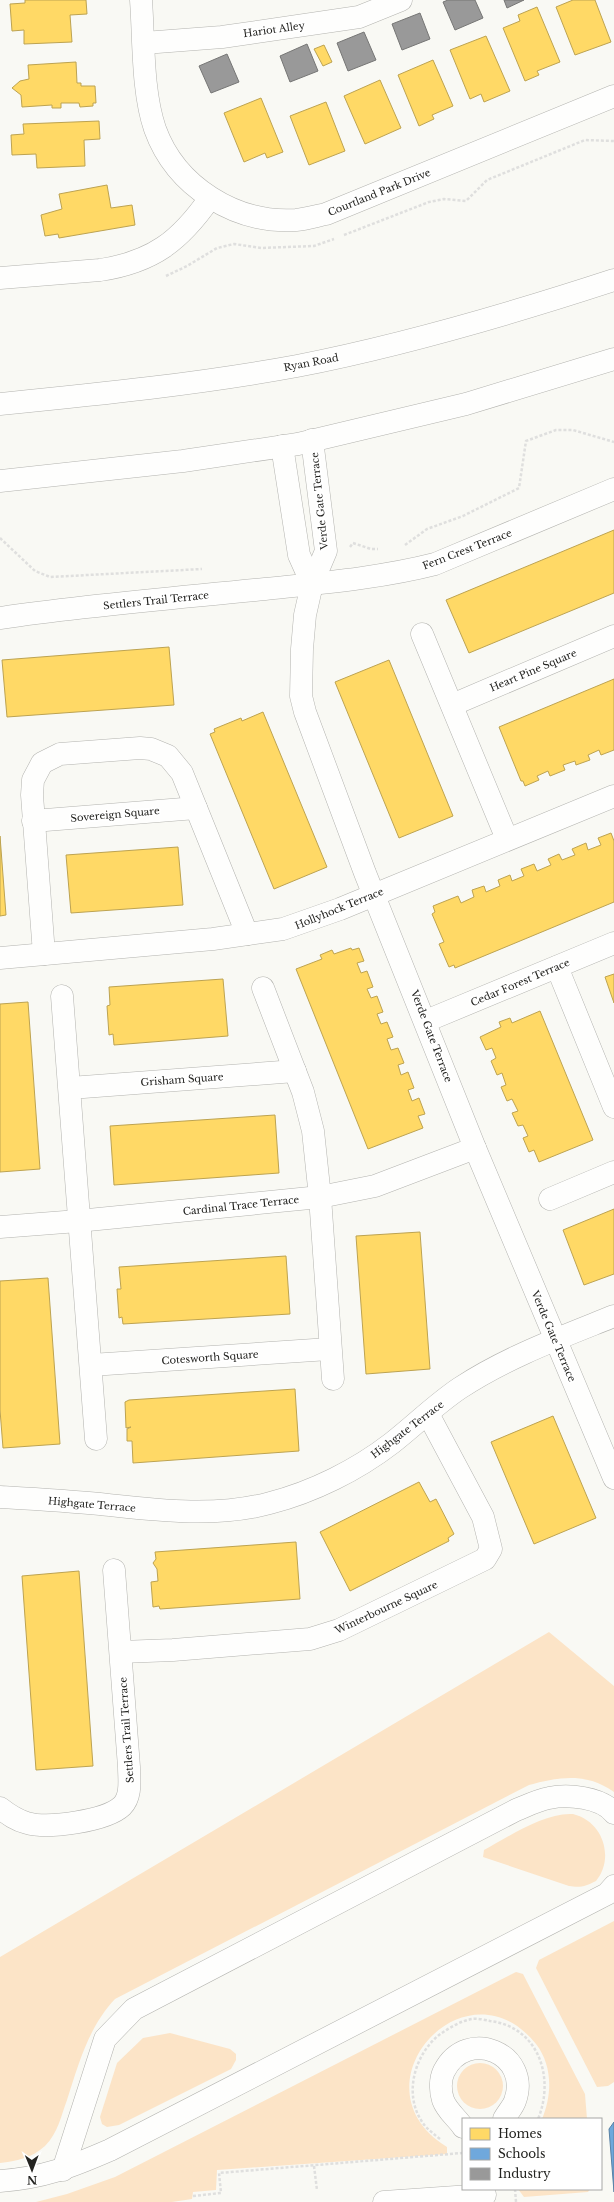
<svg xmlns="http://www.w3.org/2000/svg" width="614" height="2202" font-family="'Libre Baskerville',serif">
<style>
.green{fill:#fce4c7}
.homes{fill:#ffd966;stroke:#bda351}
.schools{fill:#6fa8dc;stroke:#5880a4}
.industry{fill:#999;stroke:#767675}
.lines{fill:none;stroke-linecap:round;stroke-linejoin:round}
.minor-casing{stroke:#b3b3af;stroke-width:23}
.major-casing{stroke:#b3b3af;stroke-width:23}
.path{stroke:#dfdfde;stroke-width:2.5;stroke-dasharray:3 2;stroke-linecap:butt}
.minor{stroke:#fefefd;stroke-width:22}
.major{stroke:#fefefd;stroke-width:22}
.labels{text-anchor:middle;stroke-width:4;stroke-linejoin:round;paint-order:stroke}
.street-label{font-size:10px;fill:#242421;stroke:#fff}
</style>
<rect width="100%" height="100%" fill="#f9f9f4"/>
<!-- green -->
<g class="green">
<path d="M549 1632 614 1686V1792C586 1772 559 1777 529 1785L115 1999C88 2028 79 2063 67 2100 61 2116 58 2133 45 2146 32 2158 16 2161 0 2163V1957Z"/>
<path d="M573 1814C605 1822 614 1860 596 1881 586 1886 581 1888 569 1886L483 1857 484 1850C508 1837 545 1812 573 1814Z"/>
<polygon points="614,1921 614,2082 608,2086 597,2087 536,1968 539,1960"/>
<path d="M516 1972 523 1974 585 2094 587 2119H542C552 2095 553 2066 536 2044 465 1956 349 2087 447 2147V2154L217 2170 216 2190 193 2192 192 2199 172 2202H36L67 2194 115 2177Z"/>
<polygon points="170,2033 230,2049 236,2054 236,2060 231,2069 119,2125 107,2127 102,2124 100,2117 117,2063 143,2038"/>
<circle cx="480" cy="2086" r="23"/>
<polygon points="518,2189 590,2189 588,2192 524,2197"/>
</g>
<!-- homes -->
<g class="homes">
<polygon points="25,0 86,0 87,14 70,15 72,42 24,44 24,30 12,31 10,4 25,3"/>
<polygon points="573,0 595,0 611,42 575,55 556,7"/>
<polygon points="537,7 560,62 537,71 539,75 525,81 503,28 520,21 518,15"/>
<polygon points="486,36 510,91 484,102 481,94 470,99 450,50"/>
<polygon points="324,45 332,62 323,66 314,49"/>
<polygon points="433,60 453,106 432,115 434,119 419,126 398,75"/>
<polygon points="76,62 77,83 81,83 81,86 95,86 96,103 93,103 93,106 80,107 79,103 61,103 61,108 52,108 52,105 22,107 21,95 12,88 20,81 29,79 28,65"/>
<polygon points="380,80 401,128 365,144 344,96"/>
<polygon points="261,98 283,152 267,158 265,153 244,162 224,113"/>
<polygon points="326,102 345,151 309,165 290,116"/>
<polygon points="99,121 100,139 84,140 85,166 37,168 36,154 12,155 11,135 24,134 23,124"/>
<polygon points="107,185 111,208 132,205 135,225 59,238 58,234 45,236 41,215 62,209 59,194"/>
<polygon points="614,530 614,593 469,653 446,600"/>
<polygon points="169,647 174,705 7,717 2,660"/>
<polygon points="389,660 453,816 399,838 335,682"/>
<polygon points="614,679 614,750 601,755 599,750 588,755 590,760 576,765 575,761 563,765 565,770 550,776 548,771 537,776 539,780 525,786 523,781 521,781 499,727"/>
<polygon points="263,712 327,867 274,889 210,734 215,732 214,729 241,718 242,721"/>
<polygon points="611,833 614,841 614,902 455,968 454,965 449,967 439,944 444,942 432,914 435,912 433,906 458,896 461,903 474,897 472,890 484,886 486,892 500,886 498,880 510,875 512,881 524,876 521,869 534,864 537,871 551,865 548,859 559,854 562,860 575,855 572,849 586,843 588,850 601,845 598,838"/>
<polygon points="0,836 6,915 0,916"/>
<polygon points="178,847 183,905 71,913 66,855"/>
<polygon points="351,948 352,950 359,948 364,961 357,963 361,973 367,971 373,987 367,989 371,998 377,996 383,1012 377,1014 381,1024 387,1022 393,1037 387,1039 391,1050 398,1048 404,1063 398,1065 401,1075 408,1072 414,1088 408,1090 412,1101 419,1098 425,1114 418,1116 423,1128 368,1149 296,969 322,959 320,955 332,950 334,954"/>
<polygon points="614,974 614,1003 605,977"/>
<polygon points="223,979 228,1036 114,1045 113,1034 109,1035 107,1006 110,1005 109,987"/>
<polygon points="28,1002 40,1169 0,1172 0,1004"/>
<polygon points="540,1011 593,1140 539,1162 534,1150 529,1152 523,1138 528,1136 523,1125 518,1126 512,1113 518,1111 512,1099 507,1101 501,1087 506,1085 502,1073 497,1075 491,1061 496,1058 492,1048 486,1050 480,1037 501,1027 499,1022 510,1018 512,1023"/>
<polygon points="275,1115 279,1173 114,1185 110,1126"/>
<polygon points="614,1209 614,1274 584,1285 563,1230"/>
<polygon points="420,1232 430,1369 366,1374 356,1236"/>
<polygon points="286,1256 290,1314 123,1324 122,1317 119,1318 117,1289 121,1289 119,1267"/>
<polygon points="48,1278 60,1444 3,1448 0,1410 0,1281"/>
<polygon points="295,1389 299,1451 133,1463 132,1441 127,1441 127,1429 131,1427 126,1428 125,1402 129,1400"/>
<polygon points="553,1416 596,1518 534,1544 491,1442"/>
<polygon points="419,1482 430,1502 436,1499 454,1534 448,1538 449,1541 350,1591 320,1532"/>
<polygon points="296,1542 300,1599 160,1609 159,1606 153,1607 151,1582 158,1581 157,1569 153,1563 156,1559 155,1552"/>
<polygon points="79,1571 93,1766 36,1770 22,1576"/>
</g>
<!-- schools -->
<polygon class="schools" points="614,2122 614,2192 609,2129"/>
<!-- industry -->
<g class="industry">
<polygon points="448,0 475,0 483,18 455,30 443,2"/>
<polygon points="504,0 524,0 507,8"/>
<polygon points="420,13 430,39 402,50 392,24"/>
<polygon points="364,32 376,60 348,71 337,43"/>
<polygon points="307,44 318,71 290,82 280,56"/>
<polygon points="227,54 239,82 211,93 199,66"/>
</g>
<g class="lines">
<!-- minor casing -->
<g class="minor-casing">
<g id="minor">
<path d="M141 0C144 41 142 91 155 129 176 187 236 224 296 220 306 219 316 216 326 214L614 96"/>
<polyline points="144,43 222,37 359,17 401,0"/>
<path d="M0 278 100 270C153 262 180 241 210 198"/>
<polyline points="312,440 326,551 312,584 305,615 302,649 301,696 305,712 365,873 475,1148 614,1478"/>
<polyline points="282,446 299,555 312,584"/>
<path d="M0 618C88 605 176 598 265 589 321 583 380 578 435 564L614 489"/>
<polyline points="422,634 507,839"/>
<polyline points="452,705 614,636"/>
<polyline points="33,821 196,808"/>
<polyline points="44,954 32,795 33,780 42,763 60,754 140,748 151,749 168,756 182,773 247,934"/>
<polyline points="0,958 213,939 283,929 340,909 614,796"/>
<polyline points="557,967 614,1107"/>
<polyline points="263,988 303,1092 313,1131 320,1197 333,1379"/>
<polyline points="62,996 96,1439"/>
<polyline points="426,1021 614,943"/>
<polyline points="70,1088 295,1071"/>
<polyline points="550,1199 614,1172"/>
<polyline points="0,1227 78,1221 320,1197 375,1186 475,1148"/>
<polyline points="91,1365 329,1349"/>
<path d="M0 1497C33 1499 67 1501 100 1504 155 1510 215 1518 270 1503 313 1492 357 1470 392 1443 415 1425 436 1404 460 1388 507 1357 562 1337 614 1316"/>
<polyline points="121,1652 173,1650 310,1639 339,1630 485,1559 491,1549 483,1517 428,1414"/>
<path d="M0 1808C9 1815 16 1820 27 1823 48 1829 106 1821 122 1806 132 1796 129 1779 129 1767L114 1570"/>
<path d="M463 2127C457 2118 447 2111 443 2100 440 2091 440 2079 444 2071 467 2026 532 2054 515 2101 513 2107 507 2113 504 2119"/>
<path d="M63 2170 105 2039 134 2009 516 1810C526 1806 538 1800 549 1798 568 1794 601 1797 614 1813"/>
<path d="M0 2181C43 2178 71 2167 110 2150L607 1894 614 1886"/>
<polyline points="384,2202 485,2195"/>
</g>
</g>
<!-- major casing -->
<g class="major-casing">
<g id="major">
<path d="M0 404C100 394 199 384 297 366 405 345 510 314 614 280"/>
<polyline points="0,481 183,461 298,444 466,404 614,359"/>
</g>
</g>
<!-- path -->
<g class="path">
<polyline points="344,235 429,202 444,199 466,201 487,180 585,140 614,141"/>
<polyline points="166,276 187,266 217,248 234,244 261,248 314,246 334,239"/>
<polyline points="0,538 35,571 50,577 202,569"/>
<polyline points="405,545 427,529 463,516 519,488 526,441 556,430 573,430 614,442"/>
<polyline points="350,547 353,543 371,549 378,549"/>
<path d="M440 2139C435 2135 430 2131 426 2127 402 2099 413 2056 439 2035 449 2028 460 2021 472 2019 477 2018 485 2020 490 2021 539 2027 555 2078 538 2119"/>
<polyline points="314,2166 317,2190"/>
<polyline points="515,2189 516,2202"/>
<polyline points="193,2196 221,2193 219,2173 462,2153"/>
</g>
<!-- minor -->
<use href="#minor" class="minor"/>
<!-- major -->
<use href="#major" class="major"/>
</g>
<g class="labels">
<!-- street labels -->
<g class="street-label">
<text transform="translate(274 29) rotate(-8)" y="4">Hariot Alley</text>
<text transform="translate(379 192) rotate(-22)" y="4">Courtland Park Drive</text>
<text transform="translate(311 362) rotate(-11)" y="4">Ryan Road</text>
<text transform="translate(319 501) rotate(-96)" y="4">Verde Gate Terrace</text>
<text transform="translate(467 549) rotate(-21)" y="4">Fern Crest Terrace</text>
<text transform="translate(156 600) rotate(-6)" y="4">Settlers Trail Terrace</text>
<text transform="translate(533 670) rotate(-23)" y="4">Heart Pine Square</text>
<text transform="translate(115 814) rotate(-5)" y="4">Sovereign Square</text>
<text transform="translate(339 908) rotate(-22)" y="4">Hollyhock Terrace</text>
<text transform="translate(520 982) rotate(-23)" y="4">Cedar Forest Terrace</text>
<text transform="translate(432 1036) rotate(69)" y="4">Verde Gate Terrace</text>
<text transform="translate(182 1079) rotate(-4)" y="4">Grisham Square</text>
<text transform="translate(241 1205) rotate(-6)" y="4">Cardinal Trace Terrace</text>
<text transform="translate(554 1336) rotate(67)" y="4">Verde Gate Terrace</text>
<text transform="translate(210 1357) rotate(-4)" y="4">Cotesworth Square</text>
<text transform="translate(407 1429) rotate(-37)" y="4">Highgate Terrace</text>
<text transform="translate(92 1504) rotate(5)" y="4">Highgate Terrace</text>
<text transform="translate(386 1607) rotate(-25)" y="4">Winterbourne Square</text>
<text transform="translate(126 1730) rotate(-94)" y="4">Settlers Trail Terrace</text>
</g>
</g>
<!-- legend -->
<rect x="462" y="2118" width="140" height="72" fill="#ffffff" stroke="#a7a7a6"/>
<rect x="470" y="2128" width="20" height="12" fill="#ffd966" stroke="#a7a7a6"/>
<text x="498" y="2138" font-size="12" fill="#242421">Homes</text>
<rect x="470" y="2148" width="20" height="12" fill="#6fa8dc" stroke="#a7a7a6"/>
<text x="498" y="2158" font-size="12" fill="#242421">Schools</text>
<rect x="470" y="2168" width="20" height="12" fill="#999999" stroke="#a7a7a6"/>
<text x="498" y="2178" font-size="12" fill="#242421">Industry</text>
<!-- north arrow -->
<g transform="translate(32 2170) rotate(179)" stroke="#ffffff" stroke-width="3" paint-order="stroke">
<path d="M0-3L7 15L0 10L-7 15Z" fill="#242421"/>
<text y="-6" font-size="11" font-weight="bold" text-anchor="middle" fill="#242421">N</text>
</g>
</svg>
